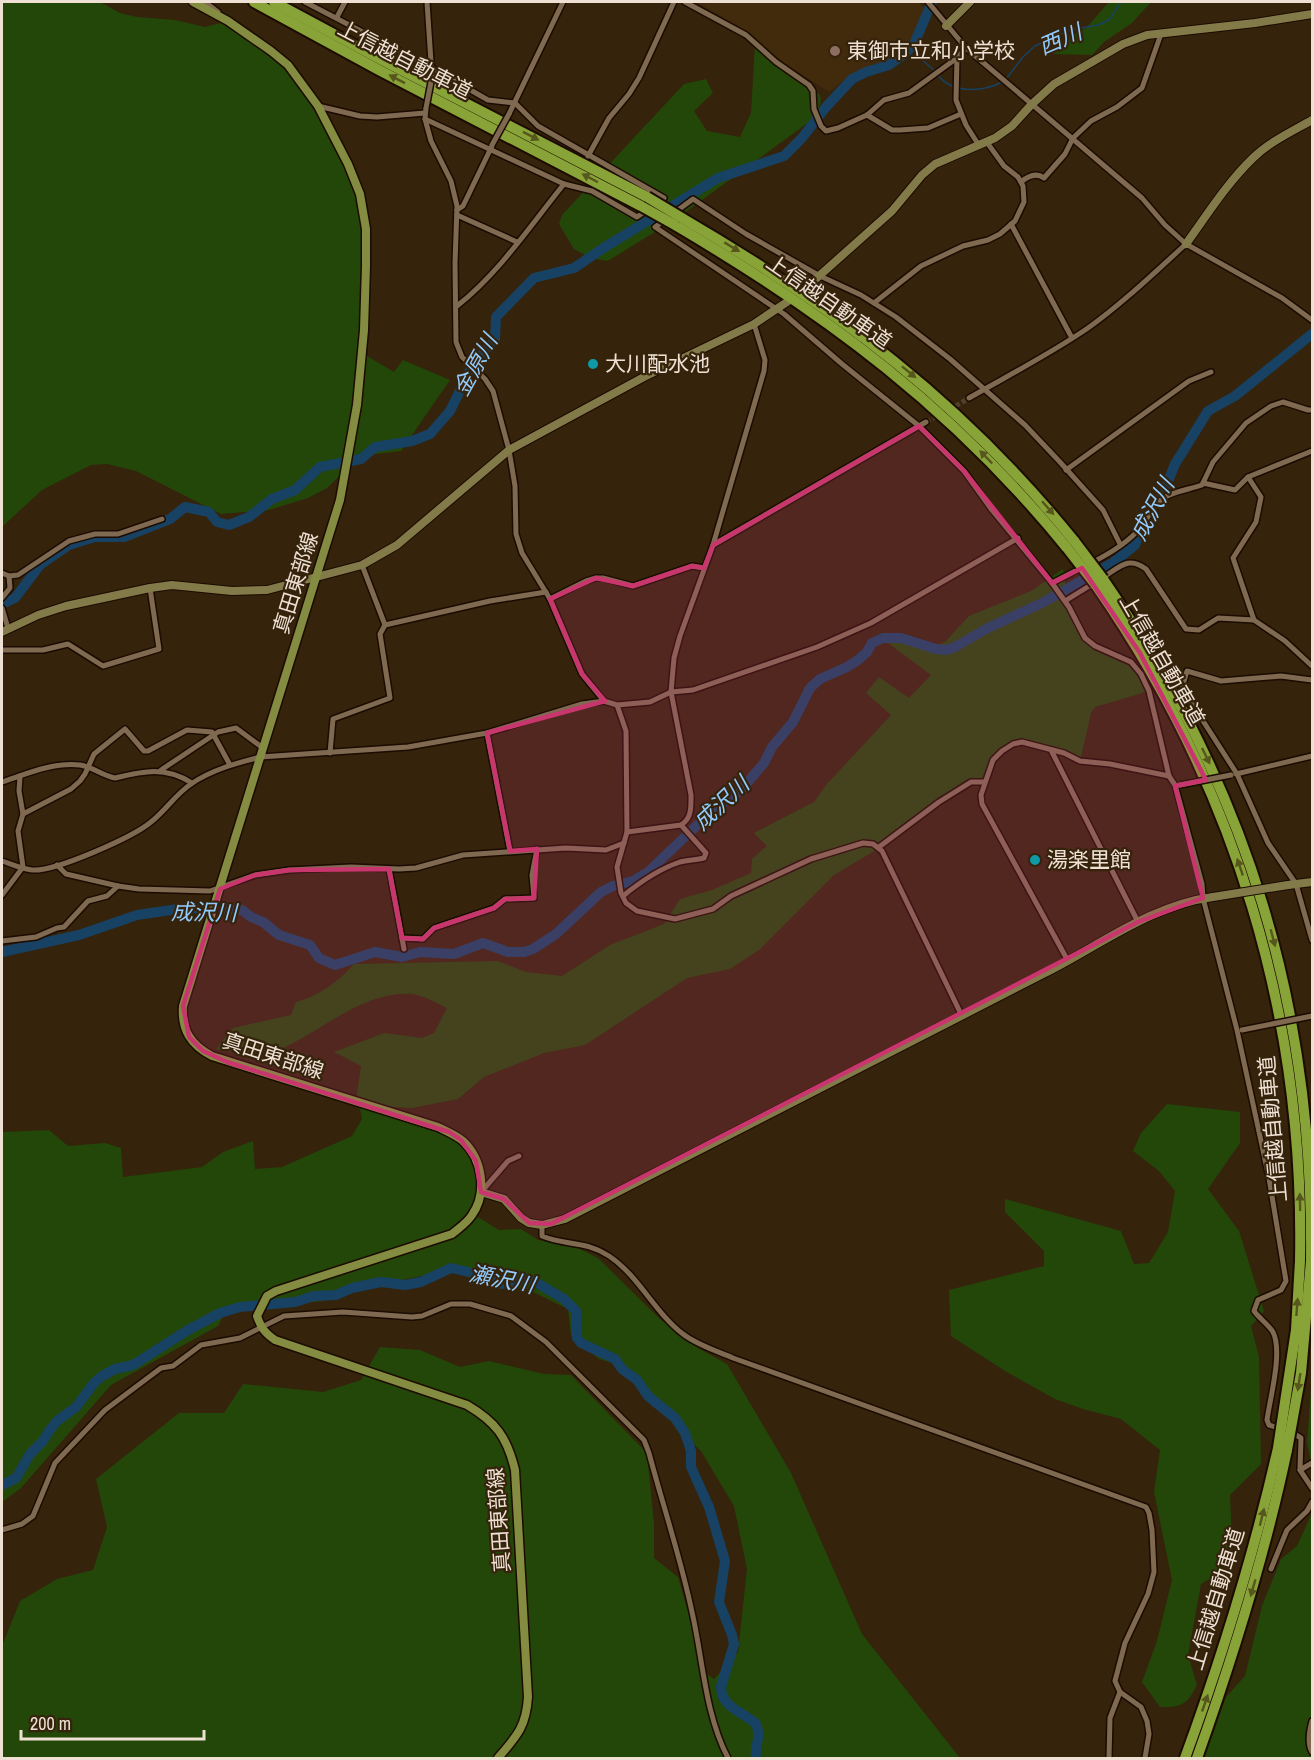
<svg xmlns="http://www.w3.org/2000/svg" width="1314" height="1760" font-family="'Archivo Narrow','Noto Sans JP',sans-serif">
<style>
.built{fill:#422b0d}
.green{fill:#234709}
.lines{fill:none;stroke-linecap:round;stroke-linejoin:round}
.stream{stroke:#174263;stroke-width:1.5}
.river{stroke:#174263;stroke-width:10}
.street-tunnel{stroke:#51402a;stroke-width:5;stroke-dasharray:5 2.5;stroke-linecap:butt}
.street-casing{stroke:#1c0b00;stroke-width:8}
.secondary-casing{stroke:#1c0b00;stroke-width:10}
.primary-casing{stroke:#1c0b00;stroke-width:11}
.highway-casing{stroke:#1c0b00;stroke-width:14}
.street{stroke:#7f6951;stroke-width:5}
.secondary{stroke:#827a49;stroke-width:8}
.primary{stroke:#848c41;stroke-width:8}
.highway{stroke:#88a337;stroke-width:10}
.street-bridge-casing{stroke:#1c0b00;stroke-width:8;stroke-linecap:butt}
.secondary-bridge-casing{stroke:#1c0b00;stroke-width:10;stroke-linecap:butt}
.highway-bridge-casing{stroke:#1c0b00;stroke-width:14;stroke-linecap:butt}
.street-bridge{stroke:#7f6951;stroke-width:5}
.secondary-bridge{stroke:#827a49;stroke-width:8}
.highway-bridge{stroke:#88a337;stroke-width:10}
.oneway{fill:#56561d}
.marked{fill:#c9366d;fill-opacity:0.2;stroke:#c9366d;stroke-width:4.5;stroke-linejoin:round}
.education-dot{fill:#8d6e63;stroke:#35230c;stroke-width:2}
.culture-dot{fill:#0f9aa8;stroke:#35230c;stroke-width:2}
.labels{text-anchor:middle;stroke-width:4.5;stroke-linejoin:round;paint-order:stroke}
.poi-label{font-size:21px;fill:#eee1d4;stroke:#35230c;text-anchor:start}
.street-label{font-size:21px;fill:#eee1d4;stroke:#35230c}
.water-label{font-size:22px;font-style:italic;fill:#91cafc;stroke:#35230c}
</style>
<rect width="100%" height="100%" fill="#35230c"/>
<!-- built -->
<polygon class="built" points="696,2 919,2 924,8 909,44 893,59 852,74 829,92 784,63 738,26"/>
<!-- green -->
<g class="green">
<polygon points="2,2 100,2 120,13 137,17 175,20 205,27 228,21 271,51 299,80 348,164 364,212 362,353 394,372 403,360 450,380 401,451 360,456 327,488 308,498 269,510 221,514 136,471 107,464 91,465 42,490 2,527"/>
<polygon points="1109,2 1151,2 1132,23 1104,42 1092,55 1053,54 1066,38 1086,28"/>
<path d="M755 44 820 95C823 106 815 114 809 122L676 219 611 259 607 261 590 258 574 249 559 224 562 215 684 84 706 79 713 93 694 111 707 131 740 137 751 113Z"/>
<path d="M1063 569 1069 607 1085 638 1130 665 1149 691 1095 707 1091 713 1080 761 1031 744H1013L993 760 985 782H971L871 853 834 875 759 950 730 969 687 978 585 1045 544 1053 484 1077 458 1099 412 1108 378 1106 461 1140 481 1176 473 1214 499 1230 521 1229 538 1240 576 1247 598 1258 661 1320 698 1348 727 1364 791 1473 862 1634 960 1758H2V1646L20 1601 57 1579 93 1570 107 1527 96 1479 179 1413H224L243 1384 323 1392 361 1380 380 1347 420 1350 460 1367 489 1361 544 1374 571 1375 647 1453 654 1524V1558L678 1577 695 1636 700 1669 714 1679 738 1652 747 1569 734 1506 701 1451 676 1427 625 1367 599 1359 571 1336 568 1309 529 1290 476 1279 452 1270 341 1292 322 1301 269 1307H228L218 1326 111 1385 21 1488 2 1502V1132L49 1130 68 1146 105 1143 121 1148 123 1177 202 1167 223 1152 253 1141 255 1169 282 1167 352 1136 362 1119 357 1094 361 1066 334 1052 384 1033 422 1038 434 1033 447 1008C436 1003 423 995 412 994 364 991 326 1028 285 1047 267 1055 234 1053 216 1049L233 1028 291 1015 296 1002C319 996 338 982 354 964L498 961 526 972 562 976 610 945 664 924 680 899 712 890 751 873 752 859 767 846 754 833 814 802 827 784 891 715 866 693 879 677 909 698 931 675 884 640H899L934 646 945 642 969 616 1031 591Z"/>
<path d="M1167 1104 1240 1112V1143L1208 1189 1239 1231 1264 1311 1251 1326 1259 1357 1261 1464 1230 1495 1233 1565 1201 1584 1188 1655 1197 1685C1187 1705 1182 1707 1160 1707L1142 1682 1157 1641 1172 1580 1154 1492 1160 1450 1121 1419 1083 1409 1055 1399 1005 1371 951 1336 949 1290 1044 1266V1251L1005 1212V1199L1121 1231 1134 1264 1149 1263 1168 1232 1175 1191 1159 1171 1133 1151 1141 1133Z"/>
<polygon points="1312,1376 1312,1466 1307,1443"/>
<polygon points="1312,1513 1312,1758 1204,1758 1226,1697 1245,1676 1262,1606 1281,1559 1297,1546"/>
</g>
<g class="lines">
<!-- stream -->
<g class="stream">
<polyline points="906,53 920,58 935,71"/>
<path d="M938 75C952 94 983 92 1002 82"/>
<polyline points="1006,79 1023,57 1035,46 1070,30 1098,25 1109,20 1121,2"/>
</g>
<!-- river -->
<g class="river">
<polyline points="2,604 15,598 40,565 69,545 95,537 124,537 170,519 185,507 209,512 217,522 229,525 249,517 272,499 295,490 320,467 361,459 375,447 412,441 430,434 450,411 472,366 495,339 496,317 534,278 574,268 605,247 718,178 784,156 802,138 826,107 852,79 866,72 889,65 906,53 914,44 932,2"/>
<polyline points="2,952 79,935 137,915 185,908 242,910 251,917 263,922 279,935 310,945 319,958 335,965 375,952 402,957 420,952 454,954 483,943 508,952 524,952 533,949 556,934 601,892 613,886 633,881 648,872 711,812 739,792 753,776 764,763 772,747 793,722 810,688 820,679 847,667 858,660 867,652 872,643 883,638 901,638 936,649 946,650 955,647 986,629 1044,602 1114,562 1135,545 1146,513 1162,496 1175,464 1208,411 1235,396 1312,334"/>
<path d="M2 1485 16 1478 30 1454 43 1441 49 1431 57 1421 76 1407 94 1383 102 1376 115 1369 133 1365 188 1330 220 1313 240 1307 295 1302 314 1296 336 1295 352 1288 381 1282 405 1285 421 1282 451 1268 477 1274 501 1284 527 1279 537 1283 564 1299 576 1311 577 1338 581 1343 615 1359 622 1369 637 1380 648 1396 675 1418 685 1433 691 1451V1467L709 1507 725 1561 719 1602 732 1635 734 1644 721 1687C721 1707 743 1712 756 1724 762 1739 754 1745 756 1758"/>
</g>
<!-- street-tunnel -->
<g class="street-tunnel">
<polyline points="949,410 969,398"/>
<polyline points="926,422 941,414"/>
</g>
<!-- street casing -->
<g class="street-casing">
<g id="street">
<polyline points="205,2 218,12"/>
<polyline points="305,2 432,68 488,100 515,103 538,126 664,198 657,202"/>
<polyline points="427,2 432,77"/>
<polyline points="685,2 746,35 776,62 809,85 813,91 814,109 821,126 826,131 838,128 867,115 884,100 909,93 957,58 966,48"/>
<polyline points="928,2 966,48 1142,198 1165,225 1186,244 1282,298 1312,320"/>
<polyline points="337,17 345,2"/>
<polyline points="957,58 956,100 966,125 978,144"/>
<polyline points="318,106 360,116 377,117 425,113"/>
<polyline points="426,108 425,119 431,141 451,181 457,206 455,263 456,342 462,357 485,379 493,391 509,450 515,486 516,534 522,553 550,599 582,674 604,701"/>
<polyline points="509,114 563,2"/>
<polyline points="867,115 892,130 900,130 928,128 961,114"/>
<polyline points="425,119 564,184 592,191 637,217 647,210"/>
<polyline points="588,156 609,118 629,94 639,78 674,2"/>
<path d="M1021 182C1028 176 1036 172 1044 178L1065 154 1073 138 1091 121 1117 107 1142 88 1161 34"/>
<polyline points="457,210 463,206 492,146"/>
<polyline points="674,213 693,199 746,234 820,276 861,295 896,317 950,359 1025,425 1059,461 1103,510 1120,544"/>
<polyline points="457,215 517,242"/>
<path d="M665 220 655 227 784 314 842 364 919 426 964 471 992 510 1052 583 1069 607 1085 638 1095 646 1131 662 1141 674 1149 691 1169 776 1175 785 1202 884 1203 898 1237 1030 1269 1178 1286 1281 1281 1290 1258 1300 1254 1311C1259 1318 1268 1324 1273 1332 1283 1352 1270 1398 1267 1420L1269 1425 1282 1429"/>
<polyline points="1011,224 1072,338"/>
<polyline points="874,303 921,266 963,246 988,240 1000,234 1015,221 1024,202 1023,186 1018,177 1004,166 986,141"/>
<path d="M457 306C499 273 530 226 564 184"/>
<path d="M969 398C1009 375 1050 354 1088 328 1123 303 1154 273 1186 244"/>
<polyline points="1066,470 1189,381 1211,372"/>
<polyline points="1248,477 1261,497 1256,522 1233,558 1254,620 1285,641 1312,666"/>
<polyline points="1203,483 1235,490 1248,477 1312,451"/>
<polyline points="713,545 926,422"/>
<path d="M1091 563C1109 554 1129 542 1141 527 1149 517 1154 503 1165 497 1176 491 1191 489 1202 485L1213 462 1246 423 1271 406 1283 402 1308 410H1312"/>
<polyline points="362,565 385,625 490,601 546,592"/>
<polyline points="2,573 9,576 18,575 69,541 95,534 118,534 162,519"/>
<path d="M1102 578C1119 568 1128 555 1146 569L1186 629 1199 630 1218 618 1254 620"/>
<polyline points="1052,583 1083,567"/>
<polyline points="2,598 10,588 9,576"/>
<polyline points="550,599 586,581 596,578 603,578 633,586 692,566 704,568"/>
<polyline points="1065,601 1094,583"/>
<polyline points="2,608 8,628"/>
<polyline points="2,650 43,650 68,644 103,666 159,649 150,588"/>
<polyline points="1312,680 1281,676 1221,681 1187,671 1182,688 1237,774 1268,843 1296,884 1312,940"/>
<polyline points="617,705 626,731 627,832 617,867 621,893 626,903 637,911 675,919 713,909 731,896 811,859 863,843 873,844 882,851 961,1014"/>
<polyline points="487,733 510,851"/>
<polyline points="1051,750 1138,922"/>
<polyline points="330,753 333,719 390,698 380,634 385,625"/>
<polyline points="161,770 218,732 236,728 263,748"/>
<polyline points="1236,774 1312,756"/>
<path d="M2 782C26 774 53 762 80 765 93 767 103 776 115 778 144 771 165 766 192 783"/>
<polyline points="23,814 71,789 80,781 85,774 94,754 125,729 144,751 148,751 187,730 212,732 230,765"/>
<path d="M627 832 681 825C692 818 691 807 691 795L671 692 674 658 680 636 713 545 764 371 765 360 754 324"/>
<polyline points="879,847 939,802 971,782 985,782"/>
<path d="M2 861C11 864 22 869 32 870 55 872 133 837 151 822 166 810 176 794 191 784 211 770 237 763 260 757L408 747 487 733 582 704 604 701 617 705 650 702 671 692 693 690 817 647 871 623 1018 538"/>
<polyline points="57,865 66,874 118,886 139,889 210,891 255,875 289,870 351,867 399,869 416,868 463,855 566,848 606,850 624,843"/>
<polyline points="389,869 404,949"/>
<polyline points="2,895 23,867 18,831 23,814 19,791 20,776"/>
<path d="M623 896C640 882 659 869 680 862 688 860 696 860 704 858L706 853 681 825"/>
<polyline points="402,938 423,939 434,928 494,908 505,899 534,898 532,875 537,849"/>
<polyline points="2,941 36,937 57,928 64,927 88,901 107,896 118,886"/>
<polyline points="1068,961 982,804 981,795 993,760 1002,751 1013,744 1022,742 1064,753 1080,761 1110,764 1169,776"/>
<polyline points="482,1191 508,1161 519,1156"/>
<path d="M542 1225V1236C566 1246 584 1240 609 1256 639 1276 655 1313 683 1334 697 1345 717 1351 733 1358L1146 1507 1149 1513 1152 1530 1154 1572 1148 1594 1125 1643 1115 1681 1120 1692 1141 1707 1147 1721 1149 1734 1145 1758"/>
<polyline points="1291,1432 1301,1438 1300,1470 1312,1488"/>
<polyline points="1300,1470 1312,1463"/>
<path d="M2 1530 22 1524 33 1516 55 1463 105 1410 161 1368 173 1366 201 1345 240 1338 284 1316 343 1312 412 1317 422 1316 451 1304H470L511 1316 546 1342 644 1440 649 1453C663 1506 681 1559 692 1612 703 1660 705 1714 728 1758"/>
<polyline points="1271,1569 1287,1530 1307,1511 1312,1502"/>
<path d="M1312 1721C1309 1732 1307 1743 1312 1752"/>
<polyline points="1109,1758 1110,1718 1120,1692"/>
</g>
</g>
<!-- secondary casing -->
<g class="secondary-casing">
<g id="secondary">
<polyline points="946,26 970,2"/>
<path d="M1186 244C1207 215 1227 183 1253 158 1269 142 1293 131 1312 120"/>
<polyline points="810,284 892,211 922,175 935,164 995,138 1012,126 1031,105 1054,84 1123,44 1147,35 1255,23 1312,14"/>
<polyline points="2,632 38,615 66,606 150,588 172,585 232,591 267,590 362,565 397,545 509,450 644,377 754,324 787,302"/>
<polyline points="1288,885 1312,882"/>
<path d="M481 1192 504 1199 521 1218 529 1223 542 1225 565 1219C724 1136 884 1054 1045 973 1099 946 1151 905 1213 897"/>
</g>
</g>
<!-- primary casing -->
<g class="primary-casing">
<path id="primary" d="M193 2 228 21 271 51 288 65 318 106 348 164 360 194 366 229V266L364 330 357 405 340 500 183 1006C181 1030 191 1045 212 1056L438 1127C446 1131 456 1135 463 1141 482 1159 488 1192 472 1215 467 1223 459 1228 452 1234L276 1291 267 1296 257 1316C261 1328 265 1333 275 1340L467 1405C496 1422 507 1437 515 1470L528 1697C526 1727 517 1736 498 1758"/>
</g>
<!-- highway casing -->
<g class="highway-casing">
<g id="highway">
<polyline points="254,2 379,70 641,206"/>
<polyline points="274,2 382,60 647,197"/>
<path d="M682 218C836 308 962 402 1075 542"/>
<path d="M675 225C828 315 954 409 1067 548"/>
<path d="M1103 579C1247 787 1314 1007 1311 1261"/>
<path d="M1095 584C1235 785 1305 1016 1300 1261"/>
<path d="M1185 1758C1222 1657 1254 1554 1278 1448"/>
<path d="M1197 1758C1233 1657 1265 1555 1287 1450"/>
</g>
</g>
<!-- street -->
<use href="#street" class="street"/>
<!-- secondary -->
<use href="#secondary" class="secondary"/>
<!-- primary -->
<use href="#primary" class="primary"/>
<!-- highway -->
<use href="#highway" class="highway"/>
<!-- street-bridge casing -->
<g class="street-bridge-casing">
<g id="street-bridge">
<polyline points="426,108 432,77"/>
<polyline points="492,145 509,114"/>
<polyline points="1180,785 1231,775"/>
<polyline points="1242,1030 1312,1016"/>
</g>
</g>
<!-- secondary-bridge casing -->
<g class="secondary-bridge-casing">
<polyline id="secondary-bridge" points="1213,897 1288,885"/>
</g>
<!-- highway-bridge casing -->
<g class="highway-bridge-casing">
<g id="highway-bridge">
<polyline points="647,197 682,218"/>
<polyline points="641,206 675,225"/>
<polyline points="1075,542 1103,579"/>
<polyline points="1067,548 1095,584"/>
<polyline points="1278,1448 1296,1330 1300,1261"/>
<polyline points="1287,1450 1301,1373 1311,1261"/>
</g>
</g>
<!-- street-bridge -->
<use href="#street-bridge" class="street-bridge"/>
<!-- secondary-bridge -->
<use href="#secondary-bridge" class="secondary-bridge"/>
<!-- highway-bridge -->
<use href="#highway-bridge" class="highway-bridge"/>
</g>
<!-- one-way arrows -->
<defs><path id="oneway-solid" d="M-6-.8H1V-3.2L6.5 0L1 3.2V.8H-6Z" transform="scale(1.5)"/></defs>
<g class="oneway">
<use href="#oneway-solid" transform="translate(397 79) rotate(-153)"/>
<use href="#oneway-solid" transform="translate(531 136) rotate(27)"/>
<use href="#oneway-solid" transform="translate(590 178) rotate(-152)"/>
<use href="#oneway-solid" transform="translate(732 247) rotate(31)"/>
<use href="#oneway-solid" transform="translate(909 372) rotate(39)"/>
<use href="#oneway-solid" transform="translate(986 457) rotate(-134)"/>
<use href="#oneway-solid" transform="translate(1048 508) rotate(49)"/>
<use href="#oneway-solid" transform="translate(1206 756) rotate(64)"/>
<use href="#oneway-solid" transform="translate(1240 867) rotate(-109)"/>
<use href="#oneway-solid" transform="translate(1273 938) rotate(75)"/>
<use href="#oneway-solid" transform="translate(1300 1202) rotate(-91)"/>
<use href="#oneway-solid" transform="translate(1297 1307) rotate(-86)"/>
<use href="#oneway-solid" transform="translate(1299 1382) rotate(99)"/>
<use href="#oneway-solid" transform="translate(1262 1517) rotate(-76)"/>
<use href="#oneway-solid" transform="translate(1253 1588) rotate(106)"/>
<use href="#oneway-solid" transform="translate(1205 1703) rotate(-71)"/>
</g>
<!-- marked area -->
<path class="marked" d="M919 426 964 471 1052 583 1082 568 1140 653 1206 780 1175 786 1203 898 1138 922 551 1224 529 1223 504 1199 481 1192 476 1161 461 1140 449 1132 227 1062 203 1051 189 1037 183 1006 220 889 255 875 289 870 389 869 402 938 423 939 434 928 494 908 505 899 534 898 537 849 510 851 487 733 605 701 582 674 550 599 596 578 633 586 692 566 704 568 713 545Z"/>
<!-- markers -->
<circle class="education-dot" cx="835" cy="51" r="6"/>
<g class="culture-dot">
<circle cx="593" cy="364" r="6"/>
<circle cx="1035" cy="860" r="6"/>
</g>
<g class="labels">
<!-- poi labels -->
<g class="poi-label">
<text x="847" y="58">東御市立和小学校</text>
<text x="605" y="371">大川配水池</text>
<text x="1047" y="867">湯楽里館</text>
</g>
<!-- street labels -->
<g class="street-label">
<text transform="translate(405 60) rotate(27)" y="7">上信越自動車道</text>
<text transform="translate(829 302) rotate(35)" y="7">上信越自動車道</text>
<text transform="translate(296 583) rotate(-73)" y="7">真田東部線</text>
<text transform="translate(1162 660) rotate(60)" y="7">上信越自動車道</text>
<text transform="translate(273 1056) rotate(18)" y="7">真田東部線</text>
<text transform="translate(1273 1129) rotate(-95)" y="7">上信越自動車道</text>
<text transform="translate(499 1520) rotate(-94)" y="7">真田東部線</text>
<text transform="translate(1216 1599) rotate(-73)" y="7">上信越自動車道</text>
</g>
<!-- water labels -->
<g class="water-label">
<text transform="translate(1060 39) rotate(-23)" y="8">西川</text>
<text transform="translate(475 365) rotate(-61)" y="8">金原川</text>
<text transform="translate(1152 509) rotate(-62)" y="8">成沢川</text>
<text transform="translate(721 803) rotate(-43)" y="8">成沢川</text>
<text transform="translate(204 912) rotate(1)" y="8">成沢川</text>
<text transform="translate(502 1279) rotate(11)" y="8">瀬沢川</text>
</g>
</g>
<!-- border -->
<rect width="1314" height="1760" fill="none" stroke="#eee1d4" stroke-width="6"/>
<!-- scale -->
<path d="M21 1730v9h183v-9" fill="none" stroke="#eee1d4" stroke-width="3"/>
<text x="30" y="1730" font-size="18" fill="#eee1d4" stroke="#35230c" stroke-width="4.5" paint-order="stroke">200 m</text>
</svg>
